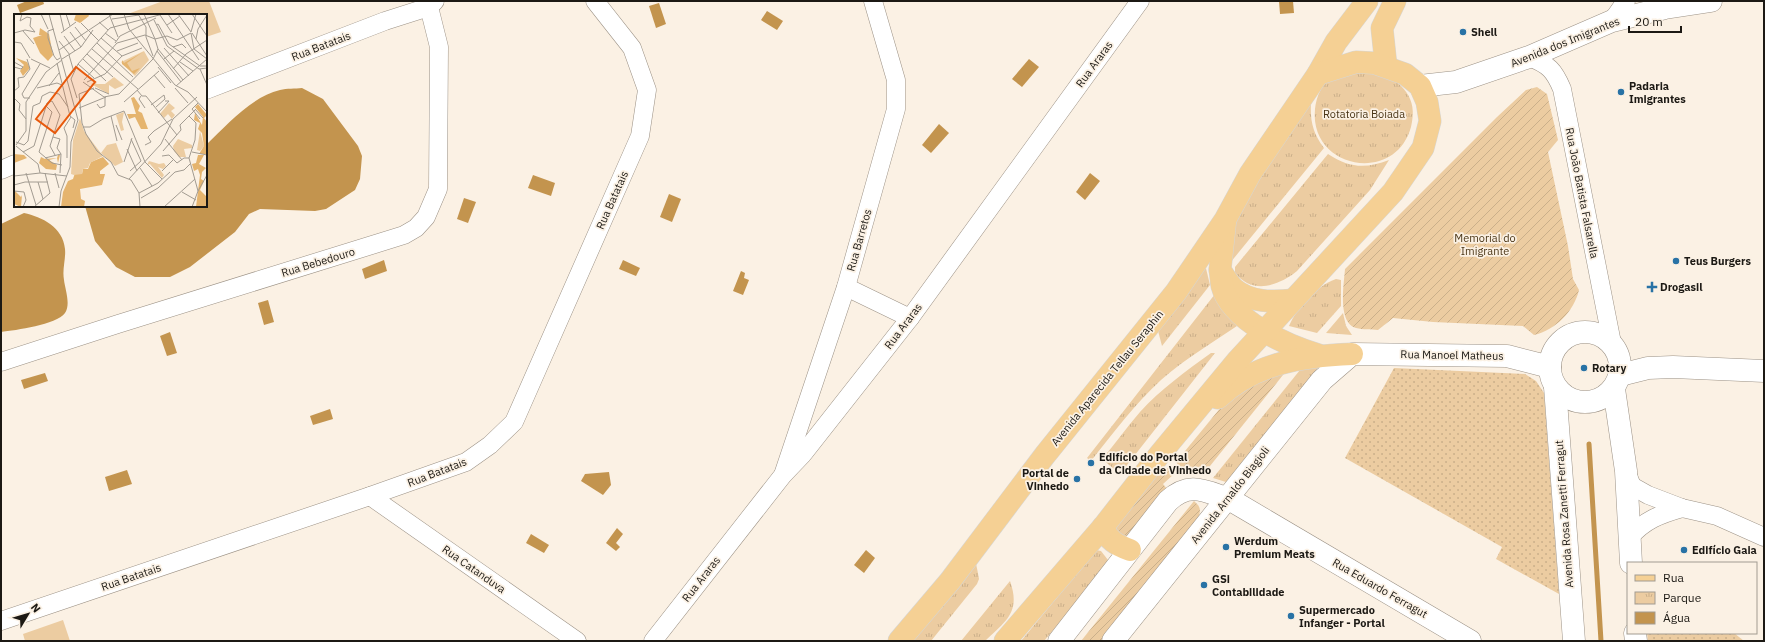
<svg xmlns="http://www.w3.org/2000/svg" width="1765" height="642" font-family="'IBM Plex Sans',sans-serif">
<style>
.grass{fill:url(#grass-dots)}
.park{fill:url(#park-tufts)}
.garden{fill:url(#garden-furrows)}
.pitch{fill:#eccca1}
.water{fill:#c3944e}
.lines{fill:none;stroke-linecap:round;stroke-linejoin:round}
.stream{stroke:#c3944e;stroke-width:5}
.street-casing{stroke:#9c9286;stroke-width:19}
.secondary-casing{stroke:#9c9286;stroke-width:23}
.primary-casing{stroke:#d6d6d5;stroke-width:23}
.street{stroke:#fff;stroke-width:18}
.secondary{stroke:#fff;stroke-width:22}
.primary{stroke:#f5d094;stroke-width:22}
.poi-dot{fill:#2872a5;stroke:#fbf1e4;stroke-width:1.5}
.labels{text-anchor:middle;stroke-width:3.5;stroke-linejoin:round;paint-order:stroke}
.poi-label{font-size:11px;font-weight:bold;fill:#1c1914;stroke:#fbf1e4;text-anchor:start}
.street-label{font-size:11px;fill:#1c1914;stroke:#fbf1e4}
.park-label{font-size:11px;fill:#493516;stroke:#fbf1e4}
.inset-road{fill:none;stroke:#a29b91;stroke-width:1}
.view{fill:#e8590c;fill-opacity:0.15;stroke:#e8590c;stroke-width:2}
.inset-edge{fill:none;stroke:#1c1914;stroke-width:2}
</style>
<defs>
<pattern id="grass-dots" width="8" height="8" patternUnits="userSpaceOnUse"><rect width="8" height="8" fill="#eccca1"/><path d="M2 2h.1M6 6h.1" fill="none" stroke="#caaf8a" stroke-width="1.8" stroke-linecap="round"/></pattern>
<pattern id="park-tufts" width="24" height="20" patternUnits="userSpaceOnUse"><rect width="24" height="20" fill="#eccca1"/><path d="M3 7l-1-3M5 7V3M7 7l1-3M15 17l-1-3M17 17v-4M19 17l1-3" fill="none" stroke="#caaf8a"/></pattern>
<pattern id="garden-furrows" width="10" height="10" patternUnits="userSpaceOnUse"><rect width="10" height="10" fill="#eccca1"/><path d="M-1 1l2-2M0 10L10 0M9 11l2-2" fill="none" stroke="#caaf8a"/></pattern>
</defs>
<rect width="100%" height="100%" fill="#fbf1e4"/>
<!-- grass -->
<g class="grass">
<polygon points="1394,368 1525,374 1536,381 1544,393 1559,594 1496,559 1502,547 1345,458"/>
<polygon points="1647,633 1734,633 1744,641 1648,641"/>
</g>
<!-- park -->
<g class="park">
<path d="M1380 68C1401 85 1419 96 1411 127 1395 185 1309 169 1315 109 1316 97 1322 83 1333 75 1338 72 1372 69 1380 68Z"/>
<path d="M1311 103C1310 121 1313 133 1324 148L1230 263 1235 215Z"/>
<path d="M1328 154C1349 168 1366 169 1389 160L1370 190 1297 271C1278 286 1253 295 1235 273V267Z"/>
<polygon points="1204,260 1210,285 1162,346 1157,327"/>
<path d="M1336 279 1341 280V306L1317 333 1289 326C1297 307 1316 286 1336 279Z"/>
<path d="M1215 294 1243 322C1215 341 1186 358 1161 380 1135 404 1113 433 1091 461L1087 458Z"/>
<polygon points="1343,313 1346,326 1352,335 1326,333"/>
<path d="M1211 353H1215L1120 474 1102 459C1115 444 1127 427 1140 412 1161 389 1186 371 1211 353Z"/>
<polygon points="1304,365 1320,365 1226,482 1213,478"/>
<polygon points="1096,550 1101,551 1108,560 1105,566 1091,585 1044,641 1021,641"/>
<polygon points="975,558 979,579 977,584 931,641 906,641"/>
<path d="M1010 581C1021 612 1006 621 985 641H961Z"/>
</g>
<!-- garden -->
<g class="garden">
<path d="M1537 87 1547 94 1558 140 1548 152 1568 246 1573 279 1579 290C1574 311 1556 330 1534 335L1523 326 1433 322 1393 318 1378 330C1371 329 1363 330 1356 328 1337 323 1344 283 1345 269L1497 117 1526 90Z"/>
<polygon points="1287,370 1206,471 1183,471 1176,462 1231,395"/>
<polygon points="1169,467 1174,474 1163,484 1167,489 1129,536 1124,537 1115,532 1115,526 1155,477"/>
<path d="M1194 501C1201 507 1201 510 1198 519L1102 641H1081Z"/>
</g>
<!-- pitch -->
<g class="pitch">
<polygon points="163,1 209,1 221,32 206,37 206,15 125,15"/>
<polygon points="63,620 70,641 25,641 23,634"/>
</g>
<!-- water -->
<g class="water">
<polygon points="27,1 43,1 44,4 20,13 17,5"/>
<polygon points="1279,1 1293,1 1294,13 1280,14"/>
<polygon points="659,3 666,24 656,28 649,6"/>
<polygon points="767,11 783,21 777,30 761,20"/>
<polygon points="1029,59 1039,67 1022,87 1012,79"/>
<path d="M302 88 323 99 358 146 362 156 360 179 355 190 326 209 315 211 260 209 249 214 235 232 190 267 170 277H135L116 267 95 241 85 206H206V145C227 125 251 97 280 90 287 88 295 89 302 88Z"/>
<polygon points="939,124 949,133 931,153 922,145"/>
<polygon points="1090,173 1100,181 1085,200 1076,192"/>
<polygon points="533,175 555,183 551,196 528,188"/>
<polygon points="669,194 681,199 672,222 660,217"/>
<polygon points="464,198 476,202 468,223 457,219"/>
<path d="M24 213C42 217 63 227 65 249 66 259 62 269 64 280 65 289 71 304 65 313 56 325 16 330 1 332V224Z"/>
<polygon points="384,260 387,271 365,279 362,269"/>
<polygon points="623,260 640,268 636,276 619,269"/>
<polygon points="741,271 745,273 744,278 749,280 743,295 733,291"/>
<polygon points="268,300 274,322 264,325 258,303"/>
<polygon points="170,332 177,353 167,356 160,336"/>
<polygon points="45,373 48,381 24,389 21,380"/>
<polygon points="330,409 333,419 313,425 310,416"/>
<polygon points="127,470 132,484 109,491 105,477"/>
<polygon points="609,472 611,485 603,495 581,481 585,474"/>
<polygon points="617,528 623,534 616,543 620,547 616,551 606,543"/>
<polygon points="531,534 549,545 544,553 526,543"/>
<polygon points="866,550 875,558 864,573 854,565"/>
</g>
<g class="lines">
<!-- stream -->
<polyline class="stream" points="1589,444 1601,641"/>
<!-- street casing -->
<g class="street-casing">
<g id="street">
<polyline points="1612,21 1626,1"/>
<path d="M1529 57C1549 65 1554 70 1562 89L1612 343"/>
<polyline points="206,90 385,21 429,7 435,1"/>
<polyline points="1,170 15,164"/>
<polyline points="846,287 910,318"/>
<polyline points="1,362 118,324 404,235 416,228 426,217 438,189 439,47 429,7"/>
<polyline points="1626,471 1632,486 1648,495 1682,508 1717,516 1764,537"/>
<polyline points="784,472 846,287 896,109 896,80 873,1"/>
<polyline points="370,496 577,641"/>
<path d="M1629 538C1644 520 1661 514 1682 508"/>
<polyline points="1,621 370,496 466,462 490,445 514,422 640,136 647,90 632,48 595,1"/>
<polyline points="653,641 783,475 803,454 910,318 1140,1"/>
</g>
</g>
<!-- secondary casing -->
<g class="secondary-casing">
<g id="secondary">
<polyline points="1420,86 1456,82 1529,57 1612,21 1665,8 1711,1"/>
<circle cx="1585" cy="367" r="35"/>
<polyline points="1620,375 1648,368 1673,367 1764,371"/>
<polyline points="1555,387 1574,641"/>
<polyline points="1614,389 1626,471 1631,563"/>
<polyline points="1635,633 1636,641"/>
<path d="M1059 641 1168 501C1190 481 1204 491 1229 499L1470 641"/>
<polyline points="1113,641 1322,380 1352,354 1507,356 1550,367"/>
</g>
</g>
<!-- primary casing -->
<g class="primary-casing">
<g id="primary">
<polyline points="1386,66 1382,28 1395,1"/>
<path d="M1225 223 1220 270C1224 276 1228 283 1233 288 1250 303 1273 302 1293 300"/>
<path d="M1220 270C1221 275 1221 281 1222 286 1231 321 1288 346 1319 355"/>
<path d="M1218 398C1255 363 1302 356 1352 354"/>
<path d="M1103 527C1108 540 1116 545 1130 550"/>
<polyline points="899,641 950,581 1045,455 1176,292 1225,220 1250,174 1318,74 1336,42 1367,1"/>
<polyline points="1005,641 1103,527 1160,454 1237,361 1393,192 1423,148 1430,121 1427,102 1420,86 1405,74 1374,63 1356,62 1318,74"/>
</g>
</g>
<!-- street -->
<use href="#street" class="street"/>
<!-- secondary -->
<use href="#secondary" class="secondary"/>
<!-- primary -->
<use href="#primary" class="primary"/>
</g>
<!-- markers -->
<g class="poi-dot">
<circle cx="1463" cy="32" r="4"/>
<circle cx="1621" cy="92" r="4"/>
<circle cx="1676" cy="261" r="4"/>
<path d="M1650 281h4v4h4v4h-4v4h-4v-4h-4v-4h4z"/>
<circle cx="1584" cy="368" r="4"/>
<circle cx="1091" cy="463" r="4"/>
<circle cx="1077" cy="479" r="4"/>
<circle cx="1226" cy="547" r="4"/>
<circle cx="1684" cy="550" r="4"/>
<circle cx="1204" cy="585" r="4"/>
<circle cx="1291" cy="616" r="4"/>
</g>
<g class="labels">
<!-- poi labels -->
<g class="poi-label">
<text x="1471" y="36">Shell</text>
<text x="1629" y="90">Padaria<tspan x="1629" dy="13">Imigrantes</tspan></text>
<text x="1684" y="265">Teus Burgers</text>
<text x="1660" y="291">Drogasil</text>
<text x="1592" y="372">Rotary</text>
<text x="1099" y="461">Edifício do Portal<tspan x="1099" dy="13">da Cidade de Vinhedo</tspan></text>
<text x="1069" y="477" text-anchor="end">Portal de<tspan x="1069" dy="13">Vinhedo</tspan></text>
<text x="1234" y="545">Werdum<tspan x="1234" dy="13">Premium Meats</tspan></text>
<text x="1692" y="554">Edifício Gaia</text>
<text x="1212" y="583">GSi<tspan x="1212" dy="13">Contabilidade</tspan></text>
<text x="1299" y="614">Supermercado<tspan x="1299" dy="13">Infanger - Portal</tspan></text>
</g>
<!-- street labels -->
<g class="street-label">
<text transform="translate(1565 42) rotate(-22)" y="4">Avenida dos Imigrantes</text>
<text transform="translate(321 46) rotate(-21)" y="4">Rua Batatais</text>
<text transform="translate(1094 64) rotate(-54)" y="4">Rua Araras</text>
<text transform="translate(1582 193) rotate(79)" y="4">Rua João Batista Falsarella</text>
<text transform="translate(612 200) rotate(-66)" y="4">Rua Batatais</text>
<text transform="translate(859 240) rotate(-74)" y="4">Rua Barretos</text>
<text transform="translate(318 262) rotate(-17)" y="4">Rua Bebedouro</text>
<text transform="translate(903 326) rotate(-53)" y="4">Rua Araras</text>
<text transform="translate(1452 355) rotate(1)" y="4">Rua Manoel Matheus</text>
<text transform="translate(1107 378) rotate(-51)" y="4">Avenida Aparecida Tellau Seraphin</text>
<text transform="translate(437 472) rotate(-21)" y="4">Rua Batatais</text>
<text transform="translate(1230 495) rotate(-52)" y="4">Avenida Arnaldo Biagioli</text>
<text transform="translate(1564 514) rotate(-94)" y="4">Avenida Rosa Zanetti Ferragut</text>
<text transform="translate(474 569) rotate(35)" y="4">Rua Catanduva</text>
<text transform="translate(131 577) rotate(-19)" y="4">Rua Batatais</text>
<text transform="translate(701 579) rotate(-52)" y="4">Rua Araras</text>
<text transform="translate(1380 588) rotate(30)" y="4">Rua Eduardo Ferragut</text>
</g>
<!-- park labels -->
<g class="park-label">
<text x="1364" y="118">Rotatoria Boiada</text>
<text x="1485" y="242">Memorial do<tspan x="1485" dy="13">Imigrante</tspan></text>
</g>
</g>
<!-- overview -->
<g transform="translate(14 14)">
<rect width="193" height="193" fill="#fbf1e4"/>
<path d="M130 37 135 46 121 62 107 48ZM100 63 110 71 101 75 95 71V80L77 70 83 68 82 70H91ZM155 89 161 94 157 97 161 101 158 105 154 100 150 104 146 100ZM110 98 108 108 110 116 107 117 102 101ZM186 117 190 132 186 137 183 136ZM164 125 178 131V134L170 135 172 143H165L160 137 159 132ZM102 129 109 148 101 152 87 139 93 131ZM135 147 145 150 150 149 152 152 149 155 144 153 150 161 148 164 136 150 133 151Z" fill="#eccca1"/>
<path d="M62 0H74L75 2 66 9 60 6ZM26 14 35 20 39 41 34 47 26 39 19 24 28 21H25ZM129 38 113 49 118 57 126 54 120 60 108 50V46L110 49ZM2 44 13 48 16 54 9 62 6 57 10 51ZM120 83 126 92 124 97 128 99 134 115H127L121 103 115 105 113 100H122L117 84ZM184 90 193 101 190 104 193 108 192 140H185L190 132 188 119 184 115 186 109 180 106 181 99 188 111 189 103 181 93ZM0 140 10 141 13 144 0 149ZM44 141H46L44 149 43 144 35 146 43 151 42 156 32 155 25 149 27 143 31 145 43 144ZM184 141H190L185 150 192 154 188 158 187 165 190 167 186 176 193 183V193H182L186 161 184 155 180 157 178 150 182 149ZM89 143 95 150 86 157V160H91L88 171 66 175 67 185 71 187 70 193H47L49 178 54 167 59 165 61 159 68 160 69 155H74L77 148ZM1 177 7 183 8 181 7 193 0 190Z" fill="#e5b46e"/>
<path d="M66 104 70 117 89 142 76 149 74 154 69 155 68 160 60 161 57 160 59 126Z" fill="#eccca1"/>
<path class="inset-road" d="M27 0 34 15M35 0 64 106 57 128 56 153 47 177 45 193M46 0 50 17M52 0 56 12M95 0 104 23M110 0 115 15 161 71 174 78 193 98M124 0 132 13V23L139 42M130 0 141 25M154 0 185 46M164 0 177 18M178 0 193 22M146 1 158 19M98 5 125 1M140 6 153 32 185 55 193 54M85 8 94 16M67 9 85 27M142 11 144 10 155 30 186 52H193M153 11 166 2M61 13 72 27M40 15 34 17V24L40 42 43 46 46 44M9 17 20 30M56 18 67 33M177 18 182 0M0 19 11 16 21 18 16 12 17 4 13 3 6 7 8 0M47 19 62 8M91 19 102 27M177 19 180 35 193 45M178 19 193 42M50 22 61 37M87 24 108 42M141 25 153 22 163 26 177 19M182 25 184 15 193 1M45 27 56 41M0 28 7 29 16 44M83 29 119 63M101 29 106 22 142 4M159 33 168 30 172 34M150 34 175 62M78 35 124 75M144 35 169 66M45 36 99 0M103 37 124 29M143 37 167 68M73 40 99 63M55 41 60 58M17 45 36 54M48 45 67 33 79 16M69 45 92 67M150 45 160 37M0 48 9 53 7 55 0 53M166 48 179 57M43 49 56 102 61 106 59 114M64 50 80 64M144 53 157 69M159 55 172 40 193 26M186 55 193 71M140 61 151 74M57 65 63 84M57 65 64 50 96 14 149 0M70 66 103 29 131 21 141 25M69 68 90 83 105 80 139 45 144 35 141 25M73 68 91 60 108 42 128 34M35 72 45 59M162 72 193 45M23 74 43 69 48 71M81 74 95 80M161 74 174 89M123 76 128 82H132L163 121M0 77 5 73 4 64 10 63 16 55 13 45M65 80 68 109 72 120 83 137 97 148 104 161 117 166 125 179 126 193M65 80 80 74M127 82 125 85 131 94M0 84 6 90 5 96 12 105M16 84H10L8 80 26 50M110 88 145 57M184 89 178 95 186 105M83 90 86 94 91 92V83M137 91 150 81 151 85 142 93M32 92 38 98 25 138 38 149 48 151M65 94 92 83M181 95 189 104M110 97 131 148M144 99 155 87H151M97 102 103 127M175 102 182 109 181 126 175 144 184 177 178 193M102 111 108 126M69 113H76L89 105 110 97M39 123 46 125 43 134 47 140 46 159M151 125 168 146M2 128 10 131 14 127 19 92 26 89 28 82 36 78 45 80 54 93M2 131 12 117V88L32 58 48 46M131 131 137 128 134 123 140 117 158 105M2 132 24 150 26 159M113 135 123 157M149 137 167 116 166 111 182 95M9 138 20 132 33 89 38 87 46 101 36 132 41 141M178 138 193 141M148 142 155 141 163 149 170 144H175M31 144 47 140M53 144V122L50 114 57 103M110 148 118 124M131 148 148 165M126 154 138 172M116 157 127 147 117 125M148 157 159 146M12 159 22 191M41 159 45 174M0 162 26 159 53 162M115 165 147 130 159 105 183 83M24 168 29 185M0 171 11 168H34M0 177 10 178 12 186 9 193M184 177 193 161M168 178 182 186M125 179 144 169 156 158M127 184 144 174 161 158 170 156 177 149M20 193 36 179 31 159M150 193 181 165"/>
<path class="view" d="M62 53 81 68 41 119 22 105Z"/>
<rect width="193" height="193" class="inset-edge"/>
</g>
<!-- border -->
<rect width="1765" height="642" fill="none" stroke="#1c1914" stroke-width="4"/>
<!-- legend -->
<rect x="1627" y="562" width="130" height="72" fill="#fbf1e4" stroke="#a29b91"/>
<rect x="1635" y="575" width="20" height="6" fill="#f5d094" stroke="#a29b91"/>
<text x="1663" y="582" font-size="12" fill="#1c1914">Rua</text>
<rect x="1635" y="592" width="20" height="12" fill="url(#park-tufts)" stroke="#a29b91"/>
<text x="1663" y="602" font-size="12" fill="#1c1914">Parque</text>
<rect x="1635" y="612" width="20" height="12" fill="#c3944e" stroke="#a29b91"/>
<text x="1663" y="622" font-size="12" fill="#1c1914">Água</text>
<!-- north arrow -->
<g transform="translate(28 614) rotate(52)" stroke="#fbf1e4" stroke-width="3" paint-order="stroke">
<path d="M0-3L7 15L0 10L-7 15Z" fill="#1c1914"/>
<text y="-6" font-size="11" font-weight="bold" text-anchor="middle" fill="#1c1914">N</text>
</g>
<!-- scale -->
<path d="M1629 26v6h52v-6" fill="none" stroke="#1c1914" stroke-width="2"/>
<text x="1635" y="26" font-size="12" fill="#1c1914" stroke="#fbf1e4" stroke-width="3" paint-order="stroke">20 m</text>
</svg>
